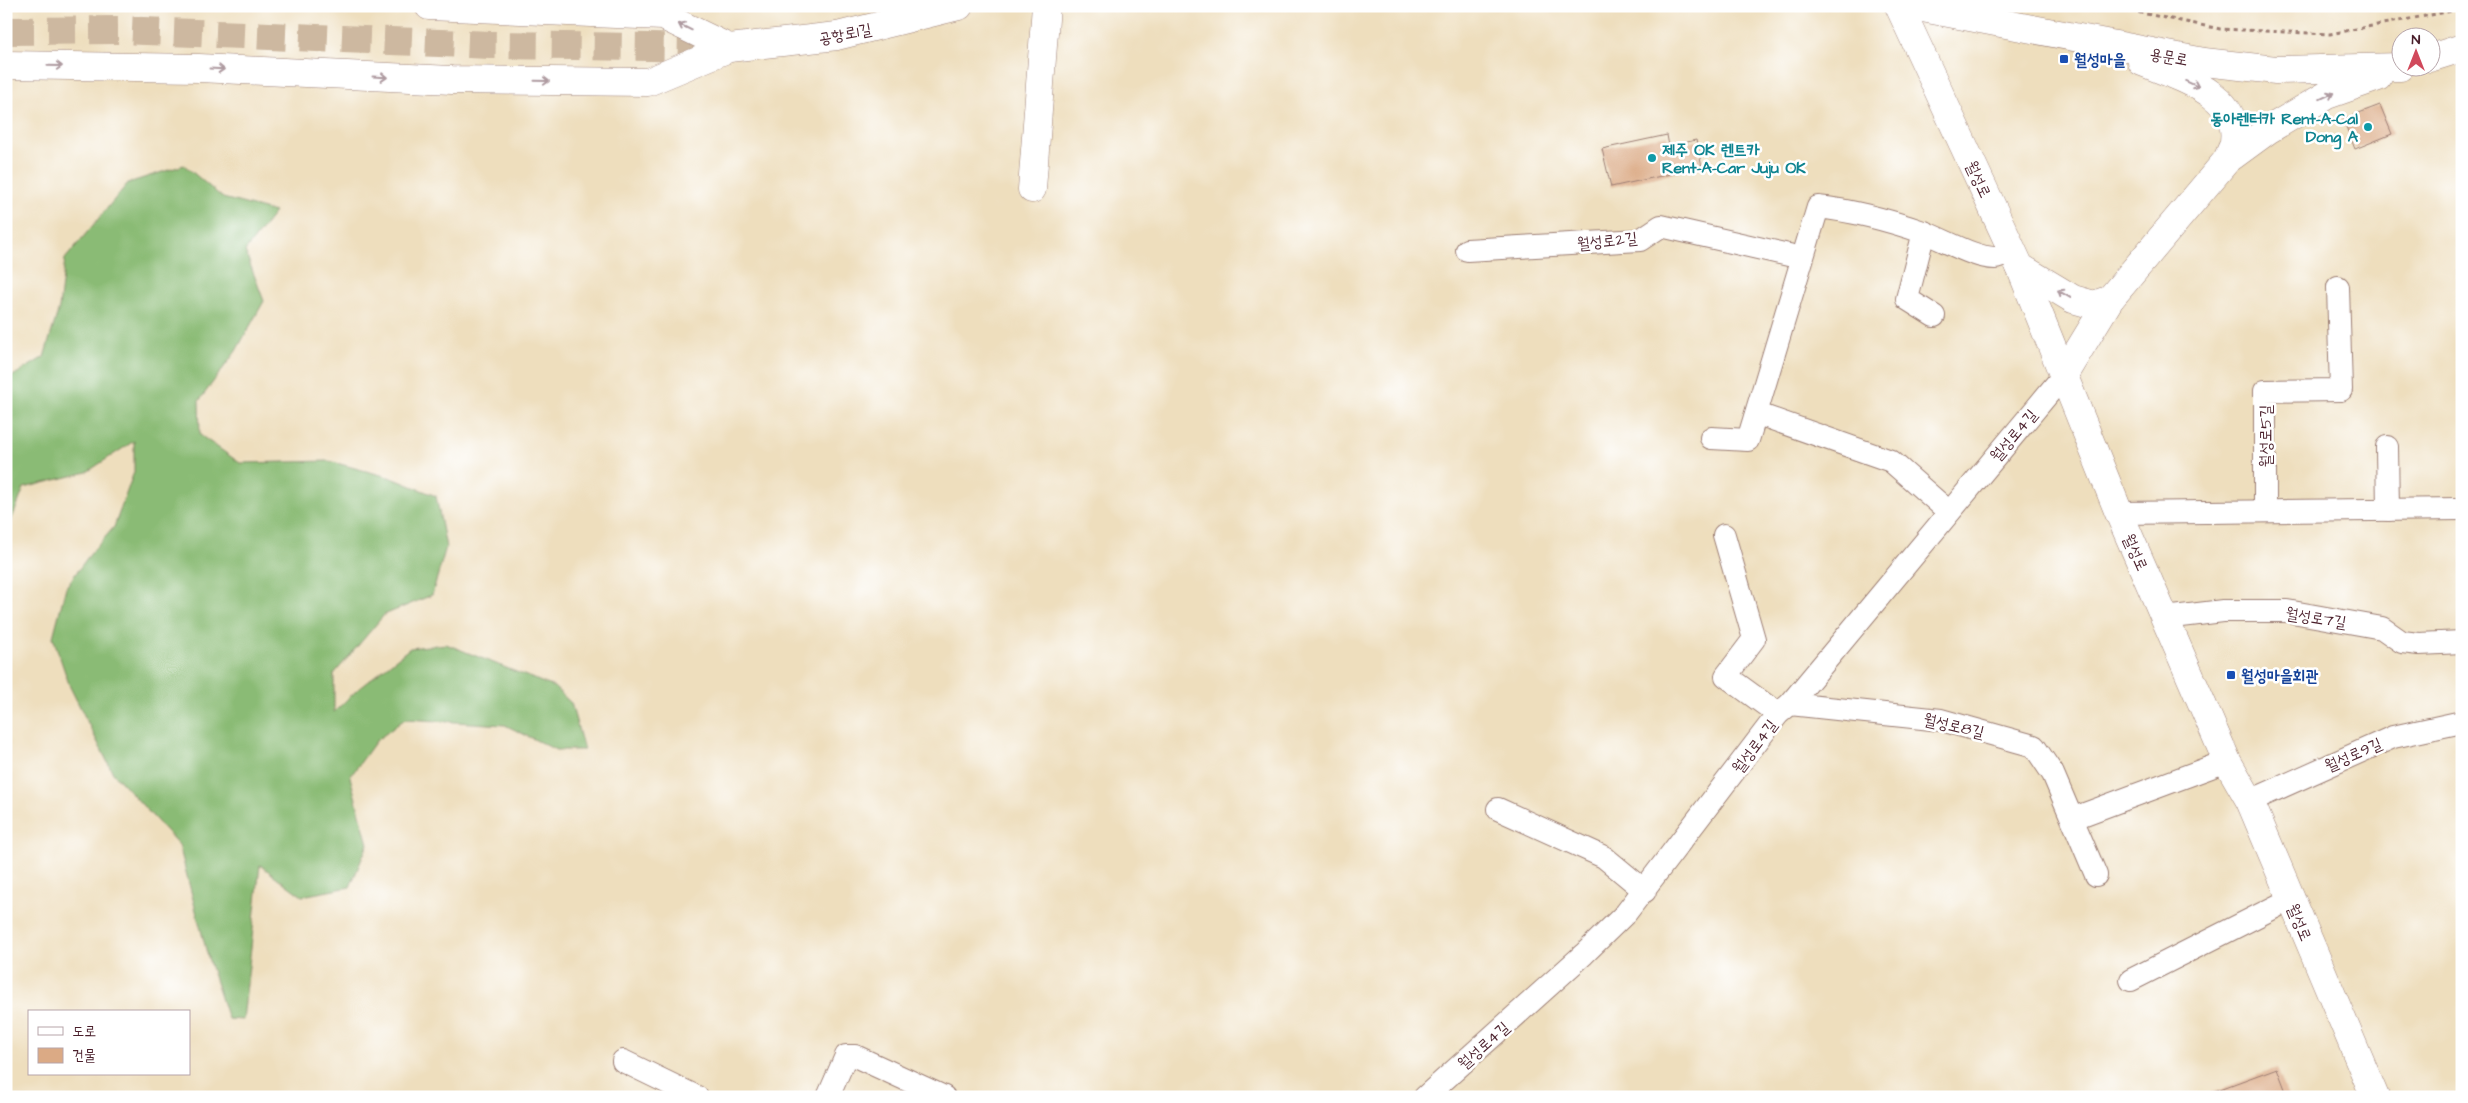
<svg xmlns="http://www.w3.org/2000/svg" width="2468" height="1103" font-family="'Architects Daughter','Poor Story',sans-serif">
<style>
.forest{fill:#8abb74;stroke:#6a6d50}
.building{fill:#dbaa85}
.lines{fill:none;stroke-linecap:round;stroke-linejoin:round}
.tertiary-tunnel{stroke:#cdb8a0;stroke-width:28;stroke-dasharray:28 14;stroke-linecap:butt}
.minor-casing{stroke:#9c7e74;stroke-width:24}
.tertiary-casing{stroke:#9c7e74;stroke-width:29}
.secondary-casing{stroke:#9c7e74;stroke-width:29}
.path{stroke:#9c7e74;stroke-width:3;stroke-dasharray:4 4;stroke-linecap:butt}
.minor{stroke:#fff;stroke-width:22}
.tertiary{stroke:#fff;stroke-width:28}
.secondary{stroke:#fff;stroke-width:28}
.oneway{stroke:#ae9aa0}
.transit-dot{fill:#1a4fb4;stroke:#fff;stroke-width:2}
.culture-dot{fill:#0f9aa8;stroke:#fff;stroke-width:2}
.labels{text-anchor:middle;stroke-width:5;stroke-linejoin:round;paint-order:stroke}
.street-label{font-size:16px;fill:#4a1f2b;stroke:#fff}
.transit-label{font-size:16px;font-weight:bold;fill:#164399;stroke:#fff;text-anchor:start}
.culture-label{font-size:16px;font-weight:bold;fill:#0d838f;stroke:#fff;text-anchor:end}
</style>
<rect width="100%" height="100%" fill="#fff"/>
<filter id="ink" filterUnits="userSpaceOnUse"><feTurbulence type="fractalNoise" baseFrequency=".02" numOctaves="2"/><feDisplacementMap in="SourceGraphic" scale="10" xChannelSelector="R" yChannelSelector="G"/><feConvolveMatrix kernelMatrix="1 2 1 2 8 2 1 2 1" color-interpolation-filters="sRGB"/></filter>
<filter id="wash" filterUnits="userSpaceOnUse"><feTurbulence type="fractalNoise" baseFrequency=".0096" numOctaves="4" result="noise"/><feDisplacementMap in="SourceGraphic" scale="20" xChannelSelector="R" yChannelSelector="G"/><feGaussianBlur stdDeviation="1.12" result="paint"/><feColorMatrix in="noise" values="0 0 0 0 0 0 0 0 0 0 0 0 0 0 0 0 0 1.4 0 .05"/><feComposite in="paint" operator="in"/></filter>
<g filter="url(#wash)">
<rect width="100%" height="100%" fill="#eedebd"/>
<!-- forest -->
<polygon class="forest" points="184,165 223,198 275,212 245,251 264,301 236,351 199,401 200,435 240,463 329,461 392,478 436,496 446,547 432,595 384,615 334,674 334,712 358,689 410,648 446,644 554,687 571,703 584,750 556,750 505,725 405,719 376,741 350,777 368,844 350,887 302,896 260,865 243,1020 228,1019 209,961 179,845 113,773 70,687 53,637 66,587 87,558 114,527 134,472 134,441 87,472 24,488 6,534 6,380 44,357 59,308 65,259 128,183"/>
<g id="blocks">
<!-- building -->
<g class="building">
<polygon points="2380,105 2392,134 2355,149 2343,119"/>
<polygon points="1667,135 1669,146 1696,140 1702,167 1611,187 1602,149"/>
<polygon points="2277,1068 2288,1097 2204,1097 2204,1095"/>
</g>
</g>
</g>
<g filter="url(#ink)">
<use href="#blocks" fill-opacity="0" stroke="#9c7e74" stroke-width="1"/>
<g class="lines">
<!-- tertiary-tunnel -->
<polyline class="tertiary-tunnel" points="6,31 120,30 490,45 729,48"/>
<!-- minor casing -->
<g class="minor-casing">
<g id="minor">
<polyline points="1924,232 1907,299 1934,316"/>
<polyline points="1467,250 1640,240 1661,226 1802,258"/>
<polyline points="1758,414 1891,461 1949,512"/>
<path d="M1711 438 1748 440 1818 207C1855 211 1888 220 1923 232 1943 239 1974 258 1995 258 2000 258 2007 253 2012 250"/>
<polyline points="2387,447 2388,510"/>
<polyline points="2265,510 2265,391 2341,390 2338,287"/>
<polyline points="2119,513 2462,509"/>
<polyline points="1724,535 1754,639 1726,676 1778,714"/>
<polyline points="2165,618 2223,611 2287,611 2382,628 2402,642 2419,644 2462,642"/>
<polyline points="1790,704 1941,720 2034,746 2053,774 2096,875"/>
<polyline points="2250,801 2393,737 2462,722"/>
<polyline points="1498,809 1604,857 1645,891"/>
<polyline points="2074,818 2227,761"/>
<polyline points="2131,980 2291,899"/>
<polyline points="623,1061 697,1097"/>
<polyline points="828,1097 846,1056 855,1056 944,1097"/>
<polyline points="1425,1097 1584,954 1626,913 1778,714 1790,704 2063,376"/>
</g>
</g>
<!-- tertiary casing -->
<g class="tertiary-casing">
<g id="tertiary">
<polyline points="429,6 663,16 729,48"/>
<polyline points="1899,6 2020,267 2119,513 2227,761 2250,801 2375,1097"/>
<polyline points="6,65 199,68 452,80 648,82 729,48 837,36 959,6"/>
<polyline points="1032,189 1046,6"/>
<polyline points="2020,267 2073,299 2094,305 2110,299"/>
</g>
</g>
<!-- secondary casing -->
<g class="secondary-casing">
<g id="secondary">
<polyline points="1912,6 2204,62 2276,70 2400,67"/>
<polyline points="2430,58 2462,48"/>
<path d="M2142 62C2177 77 2241 93 2234 142 2233 148 2229 154 2227 160"/>
<polyline points="2063,376 2110,299 2227,160 2268,130 2327,95 2378,77"/>
</g>
</g>
<!-- path -->
<polyline class="path" points="2107,6 2220,29 2330,34 2462,9"/>
<!-- minor -->
<use href="#minor" class="minor"/>
<!-- tertiary -->
<use href="#tertiary" class="tertiary"/>
<!-- secondary -->
<use href="#secondary" class="secondary"/>
</g>
<!-- one-way arrows -->
<defs><path id="oneway-shaft" d="M-6 0H5M1.5-3L5.5 0L1.5 3" fill="none" stroke-width="1.6" stroke-linecap="round" stroke-linejoin="round" transform="scale(1.25)"/></defs>
<g class="oneway">
<use href="#oneway-shaft" transform="translate(685 27) rotate(-154)"/>
<use href="#oneway-shaft" transform="translate(55 66) rotate(1)"/>
<use href="#oneway-shaft" transform="translate(217 69) rotate(3)"/>
<use href="#oneway-shaft" transform="translate(380 77) rotate(3)"/>
<use href="#oneway-shaft" transform="translate(542 81) rotate(1)"/>
<use href="#oneway-shaft" transform="translate(2192 84) rotate(24)"/>
<use href="#oneway-shaft" transform="translate(2327 96) rotate(-25)"/>
<use href="#oneway-shaft" transform="translate(2064 294) rotate(-149)"/>
</g>
</g>
<!-- markers -->
<g class="transit-dot">
<rect x="2059" y="54" width="10" height="10" rx="2.5"/>
<rect x="2226" y="670" width="10" height="10" rx="2.5"/>
</g>
<g class="culture-dot">
<circle cx="2368" cy="127" r="5"/>
<circle cx="1652" cy="158" r="5"/>
</g>
<g class="labels">
<!-- street labels -->
<g class="street-label">
<text transform="translate(845 33) rotate(-11)" y="6">공항로1길</text>
<text transform="translate(2169 56) rotate(10)" y="6">용문로</text>
<text transform="translate(1979 179) rotate(65)" y="6">월성로</text>
<text transform="translate(1607 240) rotate(-6)" y="6">월성로2길</text>
<text transform="translate(2013 435) rotate(-50)" y="6">월성로4길</text>
<text transform="translate(2265 436) rotate(-90)" y="6">월성로5길</text>
<text transform="translate(2136 552) rotate(66)" y="6">월성로</text>
<text transform="translate(2316 617) rotate(9)" y="6">월성로7길</text>
<text transform="translate(1954 725) rotate(13)" y="6">월성로8길</text>
<text transform="translate(1754 746) rotate(-53)" y="6">월성로4길</text>
<text transform="translate(2353 754) rotate(-24)" y="6">월성로9길</text>
<text transform="translate(2300 922) rotate(67)" y="6">월성로</text>
<text transform="translate(1483 1045) rotate(-42)" y="6">월성로4길</text>
</g>
<!-- transit labels -->
<g class="transit-label">
<text x="2074" y="65">월성마을</text>
<text x="2241" y="681">월성마을회관</text>
</g>
<!-- culture labels -->
<g class="culture-label">
<text x="2358" y="124">동아렌터카 Rent-A-Cal<tspan x="2358" dy="18">Dong A</tspan></text>
<text x="1662" y="155" text-anchor="start">제주 OK 렌트카<tspan x="1662" dy="18">Rent-A-Car Juju OK</tspan></text>
</g>
</g>
<!-- margin -->
<rect width="2468" height="1103" fill="none" stroke="#fff" stroke-width="25"/>
<!-- legend -->
<rect x="28" y="1010" width="162" height="65" fill="#ffffff" stroke="#b7a5aa"/>
<rect x="38" y="1027" width="25" height="8" fill="#ffffff" stroke="#b7a5aa"/>
<text x="72" y="1036" font-size="15" fill="#4a1f2b">도로</text>
<rect x="38" y="1048" width="25" height="15" fill="#dbaa85" stroke="#b7a5aa"/>
<text x="72" y="1060" font-size="15" fill="#4a1f2b">건물</text>
<!-- north arrow -->
<g transform="translate(2416 52)"><circle r="24" fill="#ffffff" stroke="#b7a5aa"/>
<path d="M0-4L9 19L0 12L-9 19Z" fill="#d1495b"/>
<text y="-8" font-size="14" font-weight="bold" text-anchor="middle" fill="#4a1f2b">N</text>
</g>
</svg>
